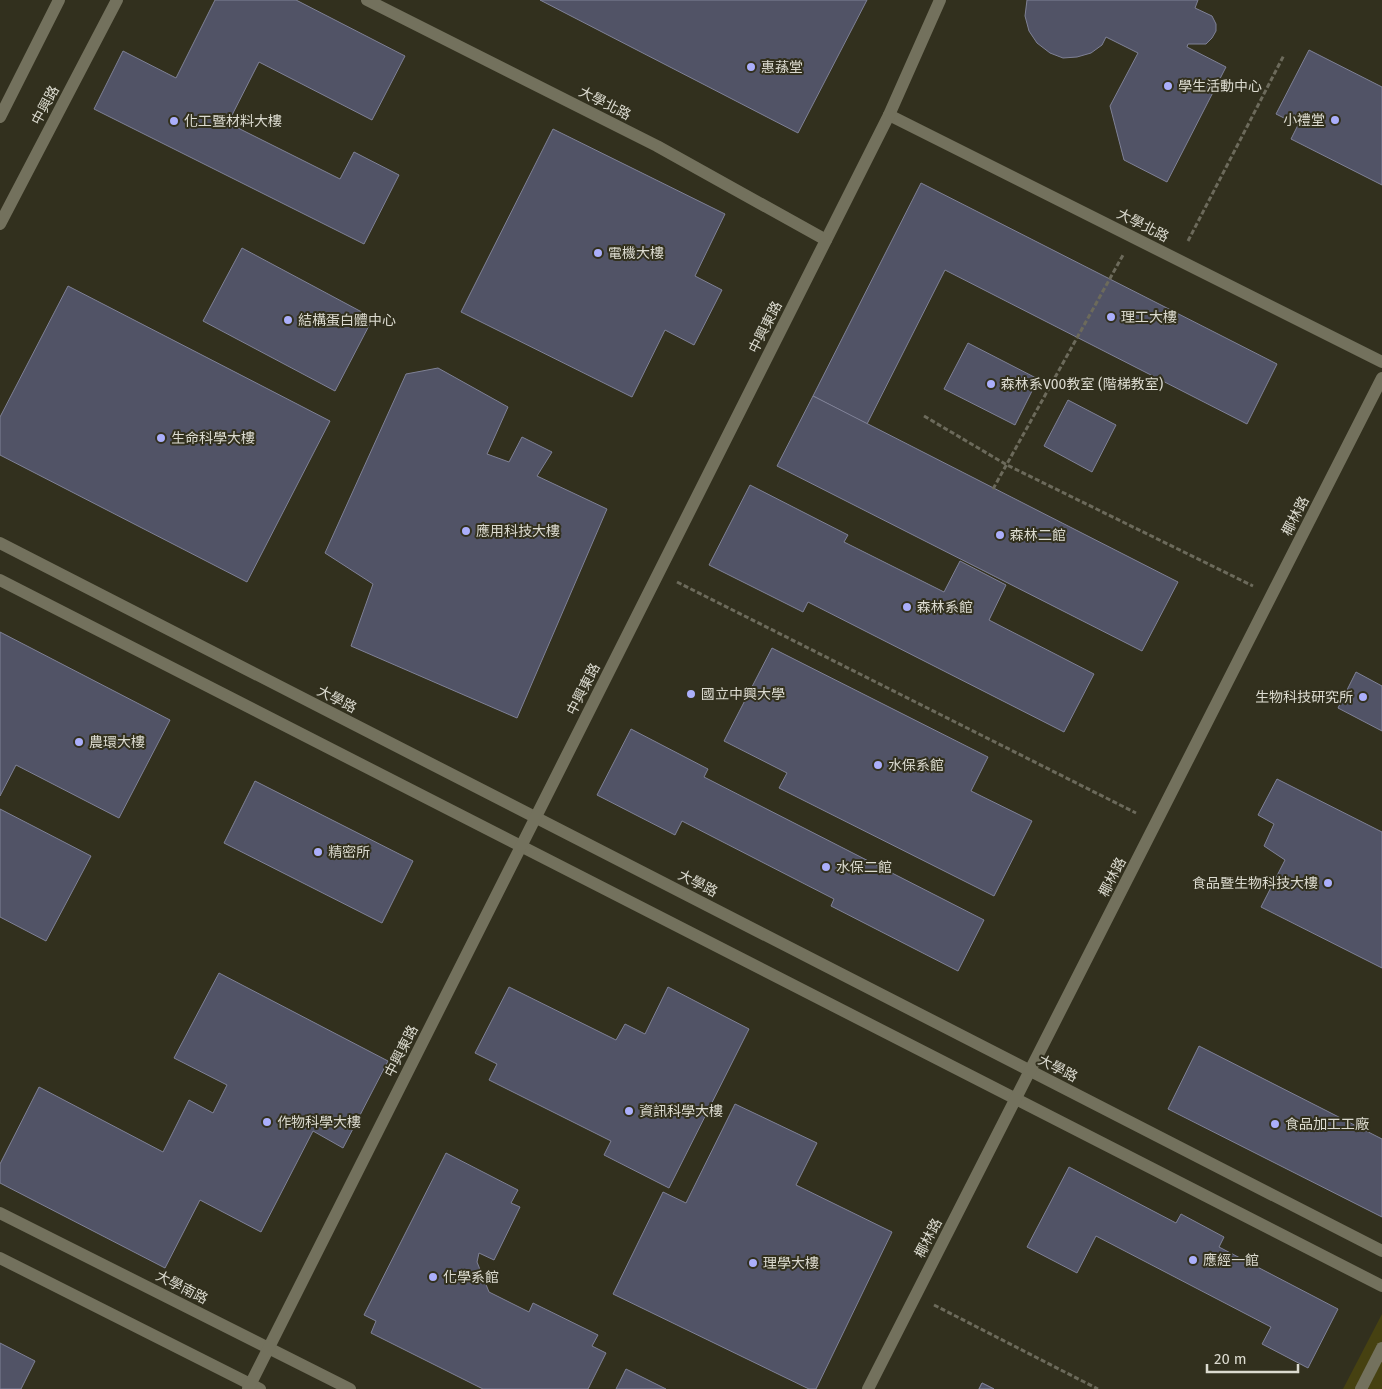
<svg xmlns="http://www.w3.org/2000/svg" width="1382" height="1389" font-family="'Fira Sans','Noto Sans TC',sans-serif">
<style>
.green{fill:#464111}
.building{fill:#515366;stroke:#7f8196}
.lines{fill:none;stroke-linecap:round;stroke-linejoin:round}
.path{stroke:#6c6a5b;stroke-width:3;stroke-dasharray:5 2.5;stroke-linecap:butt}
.minor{stroke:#73715d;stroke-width:12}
.poi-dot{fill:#abaffb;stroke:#32301e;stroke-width:2}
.labels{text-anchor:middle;stroke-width:4;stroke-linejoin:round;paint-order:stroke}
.poi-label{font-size:14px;fill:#dcdbd0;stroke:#32301e;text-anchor:start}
.street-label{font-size:14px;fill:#dcdbd0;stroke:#32301e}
</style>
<rect width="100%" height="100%" fill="#32301e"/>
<!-- green -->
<polygon class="green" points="1382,1314 1382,1389 1343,1389"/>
<!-- building -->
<g class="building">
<polygon points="215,0 296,0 405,56 372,120 259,62 228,123 340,179 354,152 399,175 364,244 94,109 123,51 176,78"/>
<polygon points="540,0 867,0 798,133"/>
<polygon points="1027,0 1198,0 1195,8 1212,16 1216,24 1216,31 1212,38 1206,44 1188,44 1187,47 1226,67 1167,182 1124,160 1110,106 1138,53 1106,37 1102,45 1091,53 1077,57 1063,58 1050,53 1037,43 1029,31 1025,16"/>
<polygon points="1309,50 1382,87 1382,185 1291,139 1298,125 1276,114"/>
<polygon points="553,129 725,214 695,276 722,290 694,345 665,330 632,397 461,312"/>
<polygon points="921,183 1277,364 1247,424 945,270 867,424 813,396"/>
<polygon points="242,248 373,318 335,391 203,321"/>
<polygon points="68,286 330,421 247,582 0,455 0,417"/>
<polygon points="968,343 1038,379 1015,425 944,389"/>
<polygon points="438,368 508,407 487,454 509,462 522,437 552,452 537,476 607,509 517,718 351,646 373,584 325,553 406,374"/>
<polygon points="813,396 1178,582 1142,651 777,466"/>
<polygon points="1068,400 1116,425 1092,472 1044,446"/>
<polygon points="750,485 848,535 844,542 944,592 960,561 1006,585 989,620 1094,674 1064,732 808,602 803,612 709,565"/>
<polygon points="0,632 170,720 119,818 16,765 0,796"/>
<polygon points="772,648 988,757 971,791 1032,821 994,896 779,788 787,773 724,741"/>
<polygon points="1356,672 1382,686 1382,731 1338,708"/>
<polygon points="631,729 708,769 704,777 984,920 958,971 831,906 834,899 682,821 675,835 597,795"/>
<polygon points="1277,779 1382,832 1382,968 1261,907 1285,860 1264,846 1274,824 1258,815"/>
<polygon points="255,781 413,861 382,923 224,843"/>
<polygon points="0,809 91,856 46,941 0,917"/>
<polygon points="219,973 388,1061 343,1148 313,1131 261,1232 200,1200 165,1268 0,1183 0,1164 39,1087 163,1152 189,1100 213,1113 227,1085 174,1058"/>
<polygon points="509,987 616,1040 625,1024 645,1034 668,987 749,1029 669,1188 604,1155 611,1141 489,1080 497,1064 475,1053"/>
<polygon points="1199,1046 1382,1139 1382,1217 1168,1109"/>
<polygon points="735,1104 817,1143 796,1185 892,1232 816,1389 809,1389 613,1294 663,1192 686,1203"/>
<polygon points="446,1153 518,1190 511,1203 520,1207 494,1260 479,1253 477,1262 489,1292 529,1312 533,1303 598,1335 592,1346 606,1353 588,1389 483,1389 371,1333 376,1321 364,1315"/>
<polygon points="1069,1167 1176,1223 1181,1214 1224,1237 1219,1247 1338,1309 1308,1368 1262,1344 1271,1327 1096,1236 1077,1273 1027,1247"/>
<polygon points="0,1343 35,1361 21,1389 0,1389"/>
<polygon points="626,1369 666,1389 616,1389"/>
<polygon points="982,1383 994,1389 979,1389"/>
<polygon points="982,1383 994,1389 979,1389"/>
</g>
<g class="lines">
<!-- path -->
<g class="path">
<polyline points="1188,241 1284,55"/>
<polyline points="924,416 1007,465 1253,586"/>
<polyline points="993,489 1123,255"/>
<polyline points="677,582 1136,813"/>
<polyline points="934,1305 1098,1389"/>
</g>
<!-- minor -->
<g class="minor">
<polyline points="367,0 657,146 826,240"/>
<polyline points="889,115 1382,362"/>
<polyline points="0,117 59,0"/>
<polyline points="0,224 117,0"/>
<polyline points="0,543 1382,1251"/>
<polyline points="0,580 1382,1286"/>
<polyline points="0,1213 350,1389"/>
<polyline points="0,1258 260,1389"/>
<polyline points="248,1389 889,115 940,0"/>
<polyline points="868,1389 1382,378"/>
<polyline points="1361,1389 1382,1348"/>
</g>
</g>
<!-- markers -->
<g class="poi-dot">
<circle cx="751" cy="67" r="5"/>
<circle cx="1168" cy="86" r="5"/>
<circle cx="1335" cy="120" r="5"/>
<circle cx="174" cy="121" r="5"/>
<circle cx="598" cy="253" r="5"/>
<circle cx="1111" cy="317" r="5"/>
<circle cx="288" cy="320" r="5"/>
<circle cx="991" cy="384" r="5"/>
<circle cx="161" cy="438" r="5"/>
<circle cx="466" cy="531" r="5"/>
<circle cx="1000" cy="535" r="5"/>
<circle cx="907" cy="607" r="5"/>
<circle cx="691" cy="694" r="5"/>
<circle cx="1363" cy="697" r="5"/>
<circle cx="79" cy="742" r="5"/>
<circle cx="878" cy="765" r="5"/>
<circle cx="318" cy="852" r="5"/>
<circle cx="826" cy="867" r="5"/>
<circle cx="1328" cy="883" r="5"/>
<circle cx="629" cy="1111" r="5"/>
<circle cx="267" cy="1122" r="5"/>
<circle cx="1275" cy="1124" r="5"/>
<circle cx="1193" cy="1260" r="5"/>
<circle cx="753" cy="1263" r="5"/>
<circle cx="433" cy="1277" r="5"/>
</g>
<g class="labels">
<!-- poi labels -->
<g class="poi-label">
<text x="761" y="72">惠蓀堂</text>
<text x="1178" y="91">學生活動中心</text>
<text x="1325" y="125" text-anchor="end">小禮堂</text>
<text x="184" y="126">化工暨材料大樓</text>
<text x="608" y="258">電機大樓</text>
<text x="1121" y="322">理工大樓</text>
<text x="298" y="325">結構蛋白體中心</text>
<text x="1001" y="389">森林系V00教室 (階梯教室)</text>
<text x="171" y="443">生命科學大樓</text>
<text x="476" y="536">應用科技大樓</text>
<text x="1010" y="540">森林二館</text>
<text x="917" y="612">森林系館</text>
<text x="701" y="699">國立中興大學</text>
<text x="1353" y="702" text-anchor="end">生物科技研究所</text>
<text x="89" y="747">農環大樓</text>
<text x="888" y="770">水保系館</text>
<text x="328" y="857">精密所</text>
<text x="836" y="872">水保二館</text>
<text x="1318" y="888" text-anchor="end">食品暨生物科技大樓</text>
<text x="639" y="1116">資訊科學大樓</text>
<text x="277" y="1127">作物科學大樓</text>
<text x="1285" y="1129">食品加工工廠</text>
<text x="1203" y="1265">應經一館</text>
<text x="763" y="1268">理學大樓</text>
<text x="443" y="1282">化學系館</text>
</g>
<!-- street labels -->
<g class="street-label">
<text transform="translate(605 103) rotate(27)" y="5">大學北路</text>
<text transform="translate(45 105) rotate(-62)" y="5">中興路</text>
<text transform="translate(1143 225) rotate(27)" y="5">大學北路</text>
<text transform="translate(765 327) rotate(-63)" y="5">中興東路</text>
<text transform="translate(1295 516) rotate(-63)" y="5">椰林路</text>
<text transform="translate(583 689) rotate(-63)" y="5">中興東路</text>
<text transform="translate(337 699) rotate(27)" y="5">大學路</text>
<text transform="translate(1112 877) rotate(-63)" y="5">椰林路</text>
<text transform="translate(698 883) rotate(27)" y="5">大學路</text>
<text transform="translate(401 1051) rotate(-63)" y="5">中興東路</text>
<text transform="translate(1058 1068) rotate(27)" y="5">大學路</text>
<text transform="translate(928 1238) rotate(-63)" y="5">椰林路</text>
<text transform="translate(182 1287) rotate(27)" y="5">大學南路</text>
</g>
</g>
<!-- scale -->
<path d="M1207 1364v8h91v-8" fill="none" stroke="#dcdbd0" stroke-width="2.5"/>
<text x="1214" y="1364" font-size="15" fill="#dcdbd0" stroke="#32301e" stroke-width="4" paint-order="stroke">20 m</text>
</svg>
